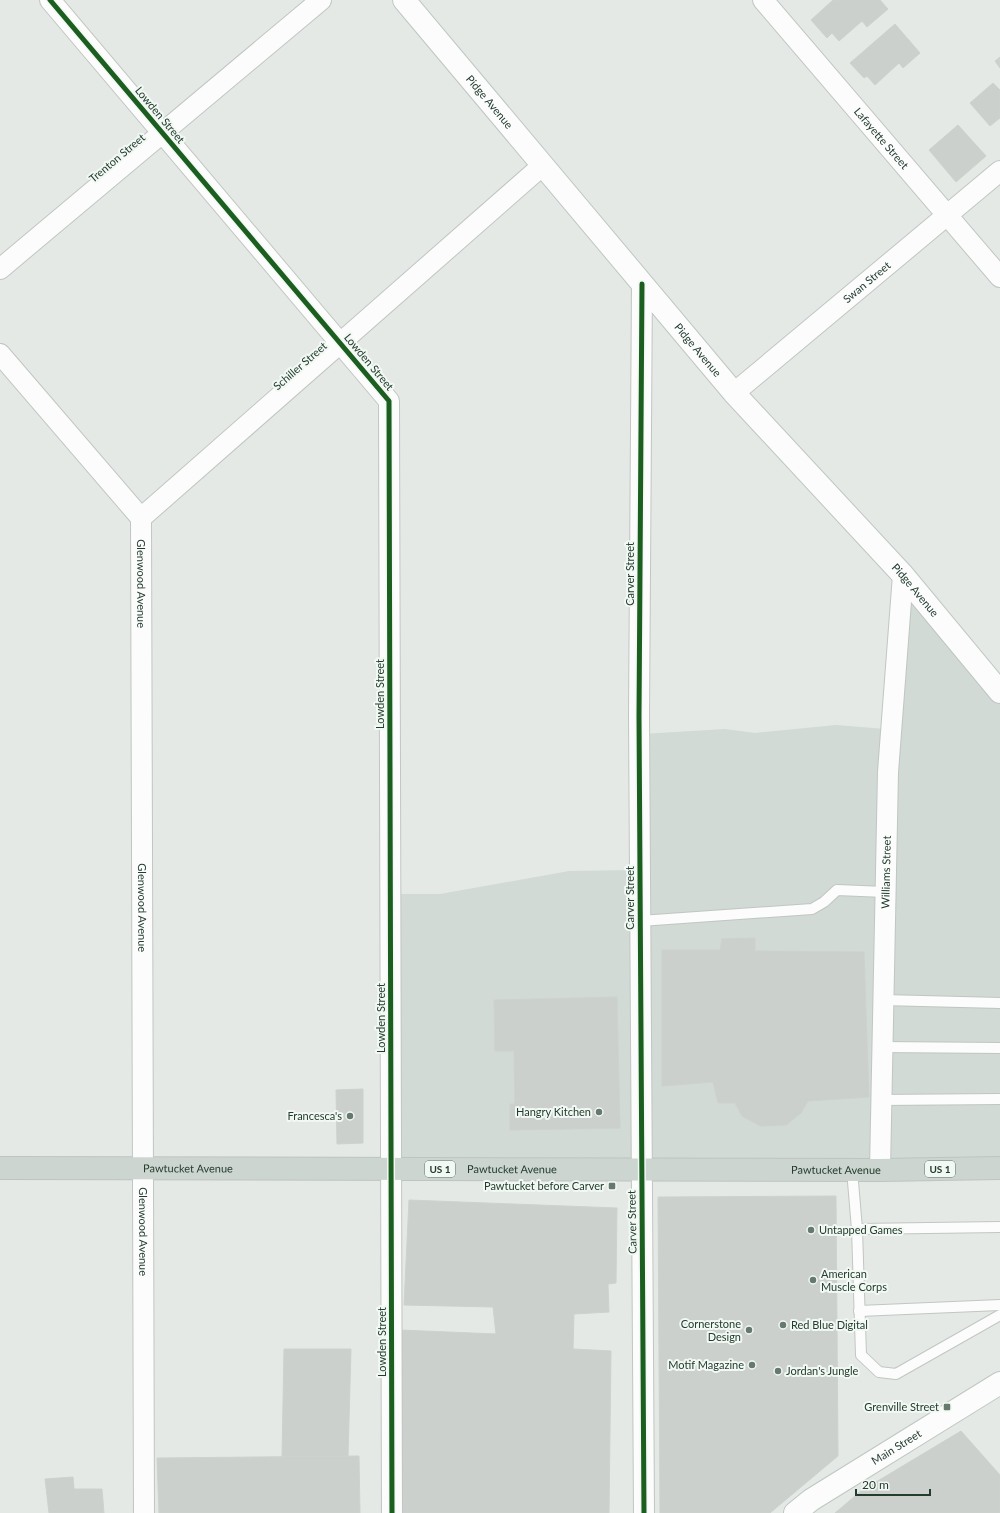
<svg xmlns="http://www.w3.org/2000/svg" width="1000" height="1513" font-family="Lato,sans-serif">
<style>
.built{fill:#d1dad4}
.building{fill:#cbd0cd;stroke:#cdd2ce}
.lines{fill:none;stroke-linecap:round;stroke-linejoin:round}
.lane-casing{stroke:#c1c6c2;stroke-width:12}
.street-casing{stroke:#c1c6c2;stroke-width:22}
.secondary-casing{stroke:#bfc7c2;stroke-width:24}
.primary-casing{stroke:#bdc5c0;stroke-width:24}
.lane{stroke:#fbfcfb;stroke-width:10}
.street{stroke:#fbfcfb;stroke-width:20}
.secondary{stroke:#fbfcfb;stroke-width:22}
.primary{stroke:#cdd5d1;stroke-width:22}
.cycleway-casing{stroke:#f2f8f3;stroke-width:8}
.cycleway{stroke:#1b5e20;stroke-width:5}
.poi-dot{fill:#66796e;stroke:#f2f8f3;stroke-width:1.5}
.labels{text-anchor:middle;stroke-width:4;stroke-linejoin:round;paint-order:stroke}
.shield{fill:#f2f8f3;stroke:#607469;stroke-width:1}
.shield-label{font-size:10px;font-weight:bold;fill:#223c2e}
.street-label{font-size:11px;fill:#223c2e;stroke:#f2f8f3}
.poi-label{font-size:11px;fill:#223c2e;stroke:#f2f8f3;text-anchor:end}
</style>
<rect width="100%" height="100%" fill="#e4e9e5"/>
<!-- built -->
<polygon class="built" points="900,588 1000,696 1000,1164 396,1165 392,894 440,894 569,871 635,870 642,734 725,729 755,733 836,725 885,729"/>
<!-- building -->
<g class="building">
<polygon points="833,0 880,0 888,9 867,27 862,21 839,41 832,33 827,38 811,20"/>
<polygon points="895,24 920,53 903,68 899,63 875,85 867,76 864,78 850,63"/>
<polygon points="1000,57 1000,68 995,61"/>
<polygon points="993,83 1000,90 1000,118 990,126 970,103"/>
<polygon points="958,125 986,156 956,182 929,150"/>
<polygon points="755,938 755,951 864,952 869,1097 808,1101 801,1113 786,1125 760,1126 742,1116 735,1103 718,1103 713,1082 662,1086 662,950 720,950 722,939"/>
<polygon points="617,997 620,1128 510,1130 510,1104 515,1104 514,1051 495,1051 494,1000"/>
<polygon points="363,1089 363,1143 337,1144 336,1090"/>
<polygon points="836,1196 838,1456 770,1513 660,1513 658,1197"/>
<polygon points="409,1200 617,1208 616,1283 608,1284 609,1312 574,1314 573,1349 611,1351 609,1513 400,1513 400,1330 496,1334 493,1307 404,1305"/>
<polygon points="284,1349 351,1349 348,1456 282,1457"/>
<polygon points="961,1431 1000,1475 1000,1513 835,1513 861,1491"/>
<polygon points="359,1456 360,1513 159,1513 157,1458"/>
<polygon points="73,1477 74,1489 102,1489 104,1513 49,1513 45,1479"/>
</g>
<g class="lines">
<!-- lane casing -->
<g class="lane-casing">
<g id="lane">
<polyline points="640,921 812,909 824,902 837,890 885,892"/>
<polyline points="883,1000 1000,1003"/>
<polyline points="882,1047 1000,1048"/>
<polyline points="881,1100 1000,1099"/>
<polyline points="852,1170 857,1229 861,1355 879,1372 896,1374 1000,1315"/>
<polyline points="857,1229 1000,1227"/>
<polyline points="859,1311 1000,1305"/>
</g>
</g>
<!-- street casing -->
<g class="street-casing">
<g id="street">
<polyline points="50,0 389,401 392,1513"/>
<path id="s1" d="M763 0 1000 277"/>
<polyline points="0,269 321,0"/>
<polyline points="642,284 639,716 644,1513"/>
<path id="s2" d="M0 354 141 518 144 1513"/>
<path id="s3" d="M734 393 1000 171"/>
<polyline points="141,518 543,165"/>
<path id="s4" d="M880 1170 888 772 903 575"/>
</g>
</g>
<!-- secondary casing -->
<g class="secondary-casing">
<g id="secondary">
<path id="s5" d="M404 0 734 393 903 575 1000 692"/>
<path id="s6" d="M795 1513 811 1500 1000 1383"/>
</g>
</g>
<!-- primary casing -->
<g class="primary-casing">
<g id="primary">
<path id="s7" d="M0 1168 880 1170 1000 1168"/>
</g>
</g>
<!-- lane -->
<use href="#lane" class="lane"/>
<!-- street -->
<use href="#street" class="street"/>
<!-- secondary -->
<use href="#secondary" class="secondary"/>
<!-- primary -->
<use href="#primary" class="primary"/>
<!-- cycleway casing -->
<g class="cycleway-casing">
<g id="cycleway">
<polyline points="50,0 389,401 392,1513"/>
<polyline points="642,284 639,716 644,1513"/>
</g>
</g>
<!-- cycleway -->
<use href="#cycleway" class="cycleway"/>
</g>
<!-- markers -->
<g class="poi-dot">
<circle cx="599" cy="1112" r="4"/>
<circle cx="350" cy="1116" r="4"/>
<rect x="608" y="1182" width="8" height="8" rx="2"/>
<circle cx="811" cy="1230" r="4"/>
<circle cx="813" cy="1280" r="4"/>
<circle cx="783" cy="1325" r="4"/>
<circle cx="749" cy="1330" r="4"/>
<circle cx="752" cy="1365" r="4"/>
<circle cx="778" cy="1371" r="4"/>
<rect x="943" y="1403" width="8" height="8" rx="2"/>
</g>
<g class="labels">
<!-- shield labels -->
<g class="shield">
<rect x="425" y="1161" width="30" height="16" rx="3"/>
<rect x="925" y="1161" width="30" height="16" rx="3"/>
</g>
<g class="shield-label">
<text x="440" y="1173">US 1</text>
<text x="940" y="1173">US 1</text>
</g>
<!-- street labels -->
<g class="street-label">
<text dy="4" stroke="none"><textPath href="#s5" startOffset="133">Pidge Avenue</textPath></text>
<text transform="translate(160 115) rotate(50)" y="4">Lowden Street</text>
<text dy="4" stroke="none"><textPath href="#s1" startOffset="182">Lafayette Street</textPath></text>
<text transform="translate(117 158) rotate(-40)" y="4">Trenton Street</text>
<text dy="4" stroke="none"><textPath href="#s3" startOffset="173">Swan Street</textPath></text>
<text dy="4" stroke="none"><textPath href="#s5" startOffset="457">Pidge Avenue</textPath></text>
<text transform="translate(369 362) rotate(50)" y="4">Lowden Street</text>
<text transform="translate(300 366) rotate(-41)" y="4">Schiller Street</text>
<text transform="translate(630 574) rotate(-90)" y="4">Carver Street</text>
<text dy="4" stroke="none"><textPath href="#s2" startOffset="282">Glenwood Avenue</textPath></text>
<text dy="4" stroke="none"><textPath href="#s5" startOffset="781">Pidge Avenue</textPath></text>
<text transform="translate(380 694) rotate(-90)" y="4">Lowden Street</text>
<text dy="4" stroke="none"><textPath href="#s4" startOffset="298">Williams Street</textPath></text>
<text transform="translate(630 898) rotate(-90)" y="4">Carver Street</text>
<text dy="4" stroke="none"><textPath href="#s2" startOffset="606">Glenwood Avenue</textPath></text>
<text transform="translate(381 1018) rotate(-90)" y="4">Lowden Street</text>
<text dy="4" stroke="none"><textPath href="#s7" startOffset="188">Pawtucket Avenue</textPath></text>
<text dy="4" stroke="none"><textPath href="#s7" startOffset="512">Pawtucket Avenue</textPath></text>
<text dy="4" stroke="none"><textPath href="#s7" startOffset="836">Pawtucket Avenue</textPath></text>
<text transform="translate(632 1222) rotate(-91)" y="4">Carver Street</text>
<text dy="4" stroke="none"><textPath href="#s2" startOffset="930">Glenwood Avenue</textPath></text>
<text transform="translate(382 1342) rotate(-90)" y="4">Lowden Street</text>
<text dy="4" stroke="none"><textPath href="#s6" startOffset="121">Main Street</textPath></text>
</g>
<!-- poi labels -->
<g class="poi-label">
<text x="591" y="1116">Hangry Kitchen</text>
<text x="342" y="1120">Francesca's</text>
<text x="604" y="1190">Pawtucket before Carver</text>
<text x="819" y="1234" text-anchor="start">Untapped Games</text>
<text x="821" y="1278" text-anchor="start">American<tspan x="821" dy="13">Muscle Corps</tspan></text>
<text x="741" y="1328">Cornerstone<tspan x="741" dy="13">Design</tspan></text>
<text x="791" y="1329" text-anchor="start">Red Blue Digital</text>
<text x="744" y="1369">Motif Magazine</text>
<text x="786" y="1375" text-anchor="start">Jordan's Jungle</text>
<text x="939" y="1411">Grenville Street</text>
</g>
</g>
<!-- scale -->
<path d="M856 1489v6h74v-6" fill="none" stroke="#223c2e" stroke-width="2"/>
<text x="862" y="1489" font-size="12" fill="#223c2e" stroke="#f2f8f3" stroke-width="3" paint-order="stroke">20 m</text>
</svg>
